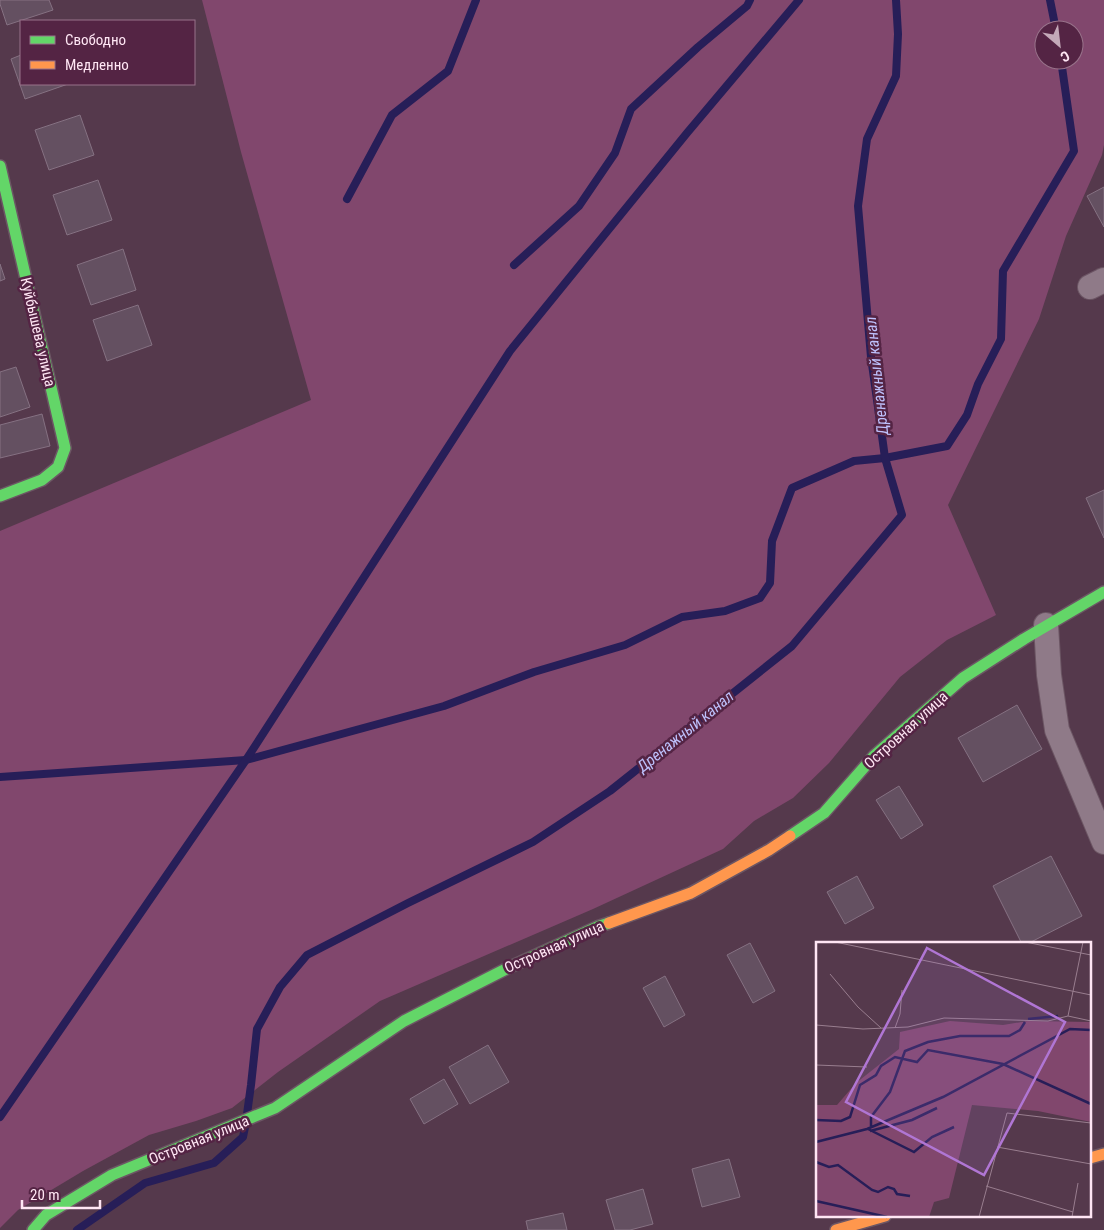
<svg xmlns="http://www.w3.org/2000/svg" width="1104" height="1230" font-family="'Roboto Condensed',sans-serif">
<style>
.green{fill:#81476d;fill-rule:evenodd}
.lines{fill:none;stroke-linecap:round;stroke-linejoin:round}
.stream{stroke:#271e58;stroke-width:8}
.building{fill:#645061;stroke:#857182}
.street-casing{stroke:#6c5664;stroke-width:26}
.fast-casing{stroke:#6c5664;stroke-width:14}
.slow-casing{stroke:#6c5664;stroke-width:14}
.street{stroke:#8f7a88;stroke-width:24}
.fast{stroke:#63d668;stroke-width:11}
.slow{stroke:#ff974d;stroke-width:11}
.labels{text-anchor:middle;stroke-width:5;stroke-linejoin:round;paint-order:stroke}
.street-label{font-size:15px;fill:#ffe6f4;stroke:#542444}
.water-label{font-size:16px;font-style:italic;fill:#bec1fc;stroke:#542444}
.inset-river{fill:none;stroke:#271e58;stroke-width:2.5}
.inset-road{fill:none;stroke:#997e8f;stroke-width:1}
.view{fill:#b076d4;fill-opacity:0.15;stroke:#b076d4;stroke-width:2.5}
.inset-edge{fill:none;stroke:#ffe6f4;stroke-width:2.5}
</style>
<rect width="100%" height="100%" fill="#55394c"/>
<!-- green -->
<path class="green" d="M202 0H1104V145L1102 155 1066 236 1039 319 948 505 996 615 947 640 900 677 829 763 793 798 754 821 723 849 593 909 380 1001 278 1072 232 1108 196 1121 149 1135 83 1171 18 1210 0 1228V531L311 400 241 152ZM1044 30H1074V60H1044Z"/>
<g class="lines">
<!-- stream -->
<g class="stream">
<polyline points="1050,0 1056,30"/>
<polyline points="347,199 392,115 448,71 476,0"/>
<polyline points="514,265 579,206 615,153 631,109 698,47 747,6 750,0"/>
<polyline points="0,777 246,760 444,706 534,672 625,645 682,617 725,611 760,598 770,583 772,541 792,488 854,461 885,458 947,446 967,415 978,384 1001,339 1003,271 1074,151 1061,60"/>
<polyline points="247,1114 251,1085 257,1029 280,987 307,955 408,903 533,842 610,791 792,646 902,515 885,458 882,436 871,357 858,206 867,139 896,76 898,34 896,0"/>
<polyline points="0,1117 246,760 510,351 687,133 799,0"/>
<polyline points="77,1230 145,1183 214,1163 243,1137 245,1127"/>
</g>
</g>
<!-- building -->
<g class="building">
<polygon points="0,0 49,0 53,10 7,25 0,4"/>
<polygon points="21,55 21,84 68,84 25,99 11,59"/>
<polygon points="80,115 94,155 49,170 35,130"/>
<polygon points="98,180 112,220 67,235 53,195"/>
<polygon points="1104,187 1104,227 1087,196"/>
<polygon points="123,249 136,290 91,305 77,265"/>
<polygon points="0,264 5,279 0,281"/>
<polygon points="138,305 152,345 107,361 93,320"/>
<polygon points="16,367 30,407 0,417 0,372"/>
<polygon points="42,414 50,446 0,458 0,425"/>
<polygon points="1104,490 1104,538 1086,498"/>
<polygon points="1017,705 1042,749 983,782 958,738"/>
<polygon points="899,786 923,825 901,839 876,800"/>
<polygon points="1051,856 1082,916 1027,944 1022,944 993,886"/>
<polygon points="857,876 874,908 845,924 827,892"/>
<polygon points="750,943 775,991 753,1003 727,955"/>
<polygon points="665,976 685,1015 664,1027 643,988"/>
<polygon points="488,1045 509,1082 470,1104 449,1067"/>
<polygon points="444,1079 458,1104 424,1124 410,1099"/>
<polygon points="729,1159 740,1197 702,1207 692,1169"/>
<polygon points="643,1189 653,1224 630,1230 615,1230 606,1200"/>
<polygon points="563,1213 567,1230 528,1230 526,1221"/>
</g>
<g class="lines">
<!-- street casing -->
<g class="street-casing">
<g id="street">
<polyline points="1090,287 1104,280"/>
<polyline points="1046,625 1049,675 1057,730 1104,842"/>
</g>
</g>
<!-- fast casing -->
<g class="fast-casing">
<g id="fast">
<polyline points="0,166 65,448 58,467 42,480 0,496"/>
<polyline points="790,836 824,813 874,756 963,678 1024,639 1104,592"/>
<polyline points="33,1230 46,1215 112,1175 275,1108 404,1021 508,968 597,927 609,923"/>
</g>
</g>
<!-- slow casing -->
<g class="slow-casing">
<g id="slow">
<polyline points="609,923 691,893 769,850 790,836"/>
<polyline points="1090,1158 1104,1154"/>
<polyline points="836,1230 885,1216"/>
</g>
</g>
<!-- street -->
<use href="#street" class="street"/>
<!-- fast -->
<use href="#fast" class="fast"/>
<!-- slow -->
<use href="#slow" class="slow"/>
</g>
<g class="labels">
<!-- street labels -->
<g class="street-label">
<text transform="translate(38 332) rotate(77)" y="5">Куйбышева улица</text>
<text transform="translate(906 730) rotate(-42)" y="5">Островная улица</text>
<text transform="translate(554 947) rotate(-24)" y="5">Островная улица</text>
<text transform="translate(199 1140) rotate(-22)" y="5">Островная улица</text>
</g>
<!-- water labels -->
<g class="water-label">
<text transform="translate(876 376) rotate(-96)" y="6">Дренажный канал</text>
<text transform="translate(685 731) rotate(-39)" y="6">Дренажный канал</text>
</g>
</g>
<!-- overview -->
<g transform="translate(816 942)">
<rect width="275" height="275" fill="#55394c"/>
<path d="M134 79 187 83 212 79 275 80V180L222 169 156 163 133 256 118 260 113 275H0V163H21L40 141 83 107 84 90Z" fill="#81476d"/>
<path class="inset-river" d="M212 77 242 74M0 178 25 179 34 175 44 143 60 133 65 124 79 115 101 120 112 108 187 122 275 162M55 184V175L74 150 89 109 112 100 144 94H193L204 88 209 80M52 187 98 210 116 195 138 185M54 189 96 178 121 166M0 200 51 187 127 155 254 87 275 88M0 220 13 225 22 223 56 248 62 250 72 245 78 247 81 252 94 254M0 259 71 275"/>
<path class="inset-road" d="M19 0 275 53M209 0 275 13M14 32 42 65 65 86M252 74 267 0M0 83 47 87 92 85 128 76 232 79 252 74 275 79M79 86 84 72 86 48M0 123 51 125M181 205 275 222M170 244 257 270M163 275 191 171 275 181M256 275 262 241"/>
<path class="view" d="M111 6 249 80 168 233 30 160Z"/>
<rect width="275" height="275" class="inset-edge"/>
</g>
<!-- legend -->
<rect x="20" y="20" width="175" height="65" fill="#542444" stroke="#98728a"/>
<rect x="30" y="36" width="25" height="8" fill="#63d668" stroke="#98728a"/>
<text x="65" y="45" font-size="15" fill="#ffe6f4">Свободно</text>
<rect x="30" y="61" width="25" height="8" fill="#ff974d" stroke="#98728a"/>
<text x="65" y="70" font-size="15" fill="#ffe6f4">Медленно</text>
<!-- north arrow -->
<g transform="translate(1059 45) rotate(152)"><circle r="24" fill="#542444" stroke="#98728a"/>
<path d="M0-4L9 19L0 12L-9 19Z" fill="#c4a9b9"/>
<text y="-8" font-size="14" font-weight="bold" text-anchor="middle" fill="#ffe6f4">С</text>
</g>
<!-- scale -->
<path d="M22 1200v8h78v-8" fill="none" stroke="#ffe6f4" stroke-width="2.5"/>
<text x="30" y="1200" font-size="15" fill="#ffe6f4" stroke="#542444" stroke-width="4" paint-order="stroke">20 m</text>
</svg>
